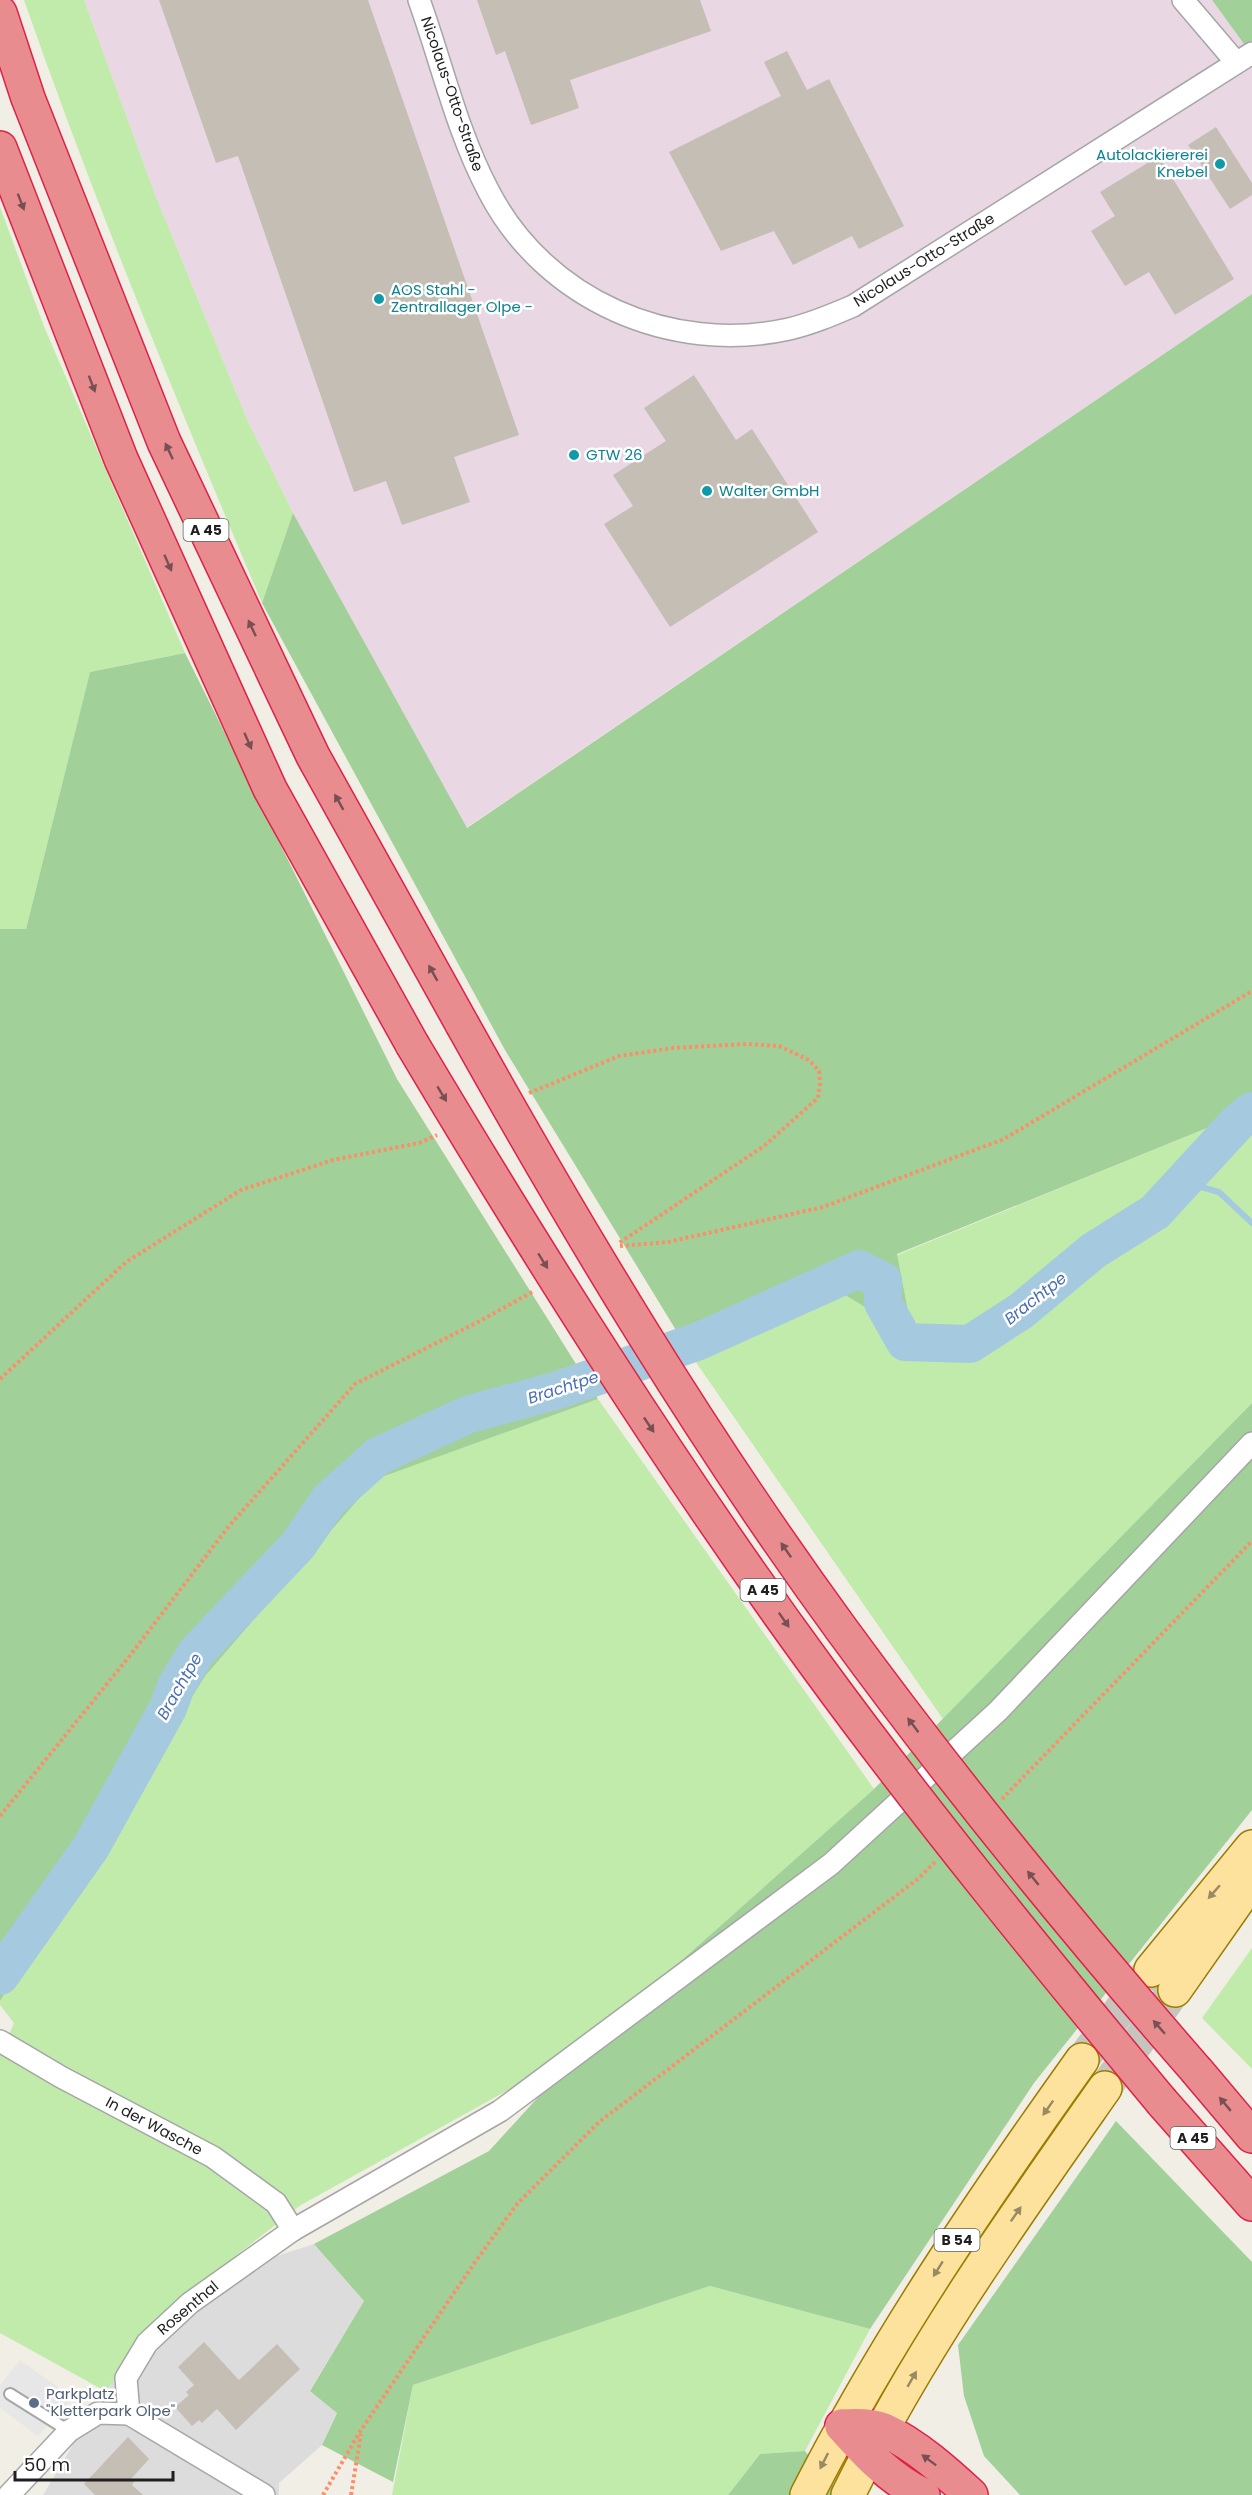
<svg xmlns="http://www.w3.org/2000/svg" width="1252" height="2495" font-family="Poppins,sans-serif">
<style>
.residential{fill:#dddcdc}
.industrial{fill:#e9d7e3}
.grass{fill:#c1ebab}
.forest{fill:#a2d099}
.parking{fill:#e7e7e7}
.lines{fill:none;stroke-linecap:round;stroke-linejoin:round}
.stream{stroke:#a5c9de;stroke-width:6}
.river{stroke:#a5c9de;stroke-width:38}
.building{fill:#c5beb4}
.primary-tunnel{stroke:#c6c5bd;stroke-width:33;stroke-dasharray:33 16;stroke-linecap:butt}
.service-casing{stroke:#a6a6a6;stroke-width:14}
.minor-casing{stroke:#a6a6a6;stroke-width:24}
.primary-casing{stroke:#9a7d00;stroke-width:36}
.motorway-casing{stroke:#de2248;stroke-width:36}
.path{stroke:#fc8e6a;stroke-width:4;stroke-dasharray:3 3;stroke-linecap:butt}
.service{stroke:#fff;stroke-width:10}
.minor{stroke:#fff;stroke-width:21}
.primary{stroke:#fde29d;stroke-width:33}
.motorway{stroke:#e88c90;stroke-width:33}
.motorway-bridge-casing{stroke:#de2248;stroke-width:36;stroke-linecap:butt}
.motorway-bridge{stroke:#e88c90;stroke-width:33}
.oneway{fill:#795052}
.oneway2{fill:#998a64}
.culture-dot{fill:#0f9aa8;stroke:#fff;stroke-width:2}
.service-dot{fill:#5c6f8a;stroke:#fff;stroke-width:2}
.labels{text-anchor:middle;stroke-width:5;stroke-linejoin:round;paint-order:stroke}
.shield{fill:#fff;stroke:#626262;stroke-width:1.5}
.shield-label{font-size:14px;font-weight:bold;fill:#1f1f1f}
.street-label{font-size:15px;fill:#1f1f1f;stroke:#fff}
.culture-label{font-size:15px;fill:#0d838f;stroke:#fff;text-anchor:start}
.service-label{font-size:15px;fill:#4e5e75;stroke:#fff;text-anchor:start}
.water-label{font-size:16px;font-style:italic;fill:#496eb1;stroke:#fff}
</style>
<rect width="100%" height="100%" fill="#f0eee5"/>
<!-- residential -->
<polygon class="residential" points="314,2244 364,2301 310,2390 337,2412 322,2445 279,2483 279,2495 43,2495 105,2391 206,2279"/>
<!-- industrial -->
<polygon class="industrial" points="84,0 1212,0 1252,55 1252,294 466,828 293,513 246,417 154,192"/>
<!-- grass -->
<g class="grass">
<path d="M24 0H84L154 192 246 417 293 513 262 603C178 404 95 204 24 0Z"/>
<polygon points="0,207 45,329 185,653 90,672 26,929 0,929"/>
<polygon points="1252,1096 1252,1403 943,1719 693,1358 845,1295 913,1335 897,1255 1207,1128"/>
<polygon points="598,1399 874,1789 582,2049 301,2205 206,2279 105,2391 0,2333 0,2055 14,2023 0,2005 0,2001 206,1675 377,1478"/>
<polygon points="1252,1948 1252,2069 1202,2018"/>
<polygon points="710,2286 870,2329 805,2451 760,2454 728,2495 392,2495 413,2385"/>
</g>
<!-- forest -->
<g class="forest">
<polygon points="1212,0 1252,0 1252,55"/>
<polygon points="1252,294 1252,1096 1207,1128 897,1254 913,1336 845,1295 693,1358 505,1050 262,603 293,513 467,828"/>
<polygon points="185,653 397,1079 598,1399 376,1479 206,1675 0,2001 0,929 26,929 90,672"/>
<polygon points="1252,1403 1252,1810 1034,2083 870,2329 710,2286 413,2385 393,2482 322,2445 337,2413 310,2391 364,2301 314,2244 489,2151 582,2049 874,1789"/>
<polygon points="1116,2121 1252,2262 1252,2495 1020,2495 984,2456 964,2396 958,2345"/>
<polygon points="805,2451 841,2495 728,2495 760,2454"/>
</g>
<!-- parking -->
<polygon class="parking" points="20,2360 73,2398 38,2436 0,2408 0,2385"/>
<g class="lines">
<!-- stream -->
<polyline class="stream" points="1183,1182 1219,1192 1252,1223"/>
<!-- river -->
<polyline class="river" points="0,1976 91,1847 168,1708 176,1686 196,1653 298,1545 329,1500 378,1456 469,1414 555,1391 699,1341 859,1269 883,1281 883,1303 905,1342 970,1344 1021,1311 1093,1251 1155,1212 1238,1122 1252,1111"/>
</g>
<!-- building -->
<g class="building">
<polygon points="159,0 368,0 519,435 454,457 470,502 402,525 386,481 354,492 238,156 216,163"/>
<polygon points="477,0 700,0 711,31 570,80 579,108 531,125 505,51 496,55"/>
<polygon points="787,51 807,90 829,79 904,226 859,249 852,236 793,265 774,231 721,251 669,152 781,96 764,62"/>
<polygon points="1216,127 1252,183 1252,195 1230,209 1188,145"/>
<polygon points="1159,156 1234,279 1175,315 1149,272 1125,286 1091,231 1115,216 1100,192"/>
<polygon points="694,375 736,440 752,429 818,532 670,627 604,524 633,506 613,475 666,441 644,408"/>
<polygon points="204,2342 239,2380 277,2344 300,2369 236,2430 217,2409 202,2423 199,2420 192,2426 175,2407 189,2395 186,2392 194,2385 178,2367"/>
<polygon points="128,2437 149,2459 131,2479 134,2482 132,2485 143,2495 95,2495 84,2484"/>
</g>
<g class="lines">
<!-- primary-tunnel -->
<g class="primary-tunnel">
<polyline points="1082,2060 1148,1973"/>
<polyline points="1105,2088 1175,1990"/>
</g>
<!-- service casing -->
<g class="service-casing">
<polyline id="service" points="10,2394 69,2431"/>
</g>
<!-- minor casing -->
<g class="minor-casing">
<g id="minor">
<path d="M419 0C442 64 457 132 489 192 545 300 671 355 789 329 811 324 832 315 853 306L1252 53"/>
<polyline points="1183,0 1235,61"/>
<polyline points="0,2041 61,2077 213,2157 276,2203 293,2230"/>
<polyline points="9,2495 69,2431 98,2413 129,2414"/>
<polyline points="264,2495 129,2414 126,2378 147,2343 190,2303 293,2230 500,2111 831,1864 998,1711 1252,1443"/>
</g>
</g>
<!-- primary casing -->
<g class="primary-casing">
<g id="primary">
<polyline points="1151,1970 1252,1847"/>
<polyline points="1175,1990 1252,1880"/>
<path d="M807 2495C885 2342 982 2200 1082 2060"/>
<path d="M848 2495C919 2350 1013 2219 1105 2088"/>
</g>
</g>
<!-- motorway casing -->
<g class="motorway-casing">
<g id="motorway">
<polyline points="0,13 28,98 164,442 313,756 462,1024"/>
<polyline points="0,148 121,459 270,789 412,1044"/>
<polyline points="1197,2071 1252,2136"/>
<polyline points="1162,2102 1252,2204"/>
<path d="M842 2426C855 2425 872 2425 884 2430 916 2445 946 2472 971 2495"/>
<path d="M842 2426C867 2454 889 2478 923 2495"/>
</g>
</g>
<!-- path -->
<g class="path">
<polyline points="529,1093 619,1056 673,1048 746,1044 779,1046 809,1060 819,1071 820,1083 818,1098 764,1146 619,1243"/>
<polyline points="620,1246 668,1242 823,1207 1004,1139 1252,991"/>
<polyline points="0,1379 126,1262 241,1190 333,1160 419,1143 437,1135"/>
<polyline points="1002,1799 1252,1541"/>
<polyline points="0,1816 128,1658 229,1526 355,1384 480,1321 534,1291"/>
<polyline points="323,2495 361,2430 473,2265 517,2204 599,2122 919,1878 935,1862"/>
<polyline points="351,2495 361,2434"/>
</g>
<!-- service -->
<use href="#service" class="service"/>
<!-- minor -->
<use href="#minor" class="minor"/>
<!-- primary -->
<use href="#primary" class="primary"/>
<!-- motorway -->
<use href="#motorway" class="motorway"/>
<!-- motorway-bridge casing -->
<g class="motorway-bridge-casing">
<g id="motorway-bridge">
<path d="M462 1024C578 1232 701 1437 842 1630 954 1783 1073 1929 1197 2071"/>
<path d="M412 1044C539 1257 671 1467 818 1668 927 1817 1044 1960 1162 2102"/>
</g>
</g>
<!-- motorway-bridge -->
<use href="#motorway-bridge" class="motorway-bridge"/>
</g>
<!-- one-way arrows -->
<defs><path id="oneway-solid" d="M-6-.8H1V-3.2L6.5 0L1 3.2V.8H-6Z" transform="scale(1.5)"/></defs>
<g class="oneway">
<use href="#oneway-solid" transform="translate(21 202) rotate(69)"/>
<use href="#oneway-solid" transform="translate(92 384) rotate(69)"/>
<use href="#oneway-solid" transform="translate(169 451) rotate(-115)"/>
<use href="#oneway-solid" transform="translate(168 563) rotate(66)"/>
<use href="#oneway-solid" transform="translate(252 628) rotate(-115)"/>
<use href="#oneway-solid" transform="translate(248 741) rotate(66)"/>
<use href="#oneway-solid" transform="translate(339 802) rotate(-119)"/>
<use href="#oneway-solid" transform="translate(433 973) rotate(-119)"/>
<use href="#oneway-solid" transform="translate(442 1094) rotate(59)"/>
<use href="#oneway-solid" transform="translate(543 1261) rotate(58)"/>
<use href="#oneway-solid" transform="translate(649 1425) rotate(56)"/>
<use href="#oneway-solid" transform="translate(786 1550) rotate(-125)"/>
<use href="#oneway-solid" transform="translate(784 1620) rotate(55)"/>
<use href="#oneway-solid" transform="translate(913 1725) rotate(-127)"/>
<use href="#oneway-solid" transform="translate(1033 1878) rotate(-129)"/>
<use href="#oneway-solid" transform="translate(1159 2027) rotate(-131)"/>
<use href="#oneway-solid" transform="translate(1225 2104) rotate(-130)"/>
<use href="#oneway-solid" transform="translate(929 2460) rotate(-143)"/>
</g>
<g class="oneway2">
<use href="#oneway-solid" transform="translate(1214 1892) rotate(131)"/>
<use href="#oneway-solid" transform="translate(1048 2108) rotate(125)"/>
<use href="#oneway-solid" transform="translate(1016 2214) rotate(-55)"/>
<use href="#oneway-solid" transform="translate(938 2269) rotate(122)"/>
<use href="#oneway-solid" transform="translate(912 2379) rotate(-60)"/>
<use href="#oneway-solid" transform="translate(824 2461) rotate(117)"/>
</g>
<!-- markers -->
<g class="culture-dot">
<circle cx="1220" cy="164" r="6"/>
<circle cx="379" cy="299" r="6"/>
<circle cx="574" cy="455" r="6"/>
<circle cx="707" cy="491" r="6"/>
</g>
<circle class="service-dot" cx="34" cy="2403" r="6"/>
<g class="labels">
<!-- shield labels -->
<g class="shield">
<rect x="183.5" y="519" width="45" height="22" rx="4.5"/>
<rect x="740.5" y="1579" width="45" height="22" rx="4.5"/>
<rect x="1170.5" y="2127" width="45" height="22" rx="4.5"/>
<rect x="934.5" y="2229" width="45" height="22" rx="4.5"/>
</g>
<g class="shield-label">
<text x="206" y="535">A 45</text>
<text x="763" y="1595">A 45</text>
<text x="1193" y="2143">A 45</text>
<text x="957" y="2245">B 54</text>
</g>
<!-- street labels -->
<g class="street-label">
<text transform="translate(452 94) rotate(71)" y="5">Nicolaus-Otto-Straße</text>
<text transform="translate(924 260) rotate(-32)" y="5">Nicolaus-Otto-Straße</text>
<text transform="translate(154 2126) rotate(28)" y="5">In der Wasche</text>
<text transform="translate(188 2308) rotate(-40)" y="5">Rosenthal</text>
</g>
<!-- culture labels -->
<g class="culture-label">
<text x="1208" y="160" text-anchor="end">Autolackiererei<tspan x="1208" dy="17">Knebel</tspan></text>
<text x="391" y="295">AOS Stahl -<tspan x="391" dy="17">Zentrallager Olpe -</tspan></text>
<text x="586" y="460">GTW 26</text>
<text x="719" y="496">Walter GmbH</text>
</g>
<!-- service labels -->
<g class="service-label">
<text x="46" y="2399">Parkplatz<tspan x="46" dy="17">"Kletterpark Olpe"</tspan></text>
</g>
<!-- water labels -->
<g class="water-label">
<text transform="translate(1035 1298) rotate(-38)" y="6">Brachtpe</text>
<text transform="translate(563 1387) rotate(-18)" y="6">Brachtpe</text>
<text transform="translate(179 1686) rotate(-60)" y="6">Brachtpe</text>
</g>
</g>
<!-- scale -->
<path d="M15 2471v9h158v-9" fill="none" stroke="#1f1f1f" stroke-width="3"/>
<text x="24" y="2471" font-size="18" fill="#1f1f1f" stroke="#ffffff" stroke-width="4.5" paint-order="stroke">50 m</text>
</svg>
